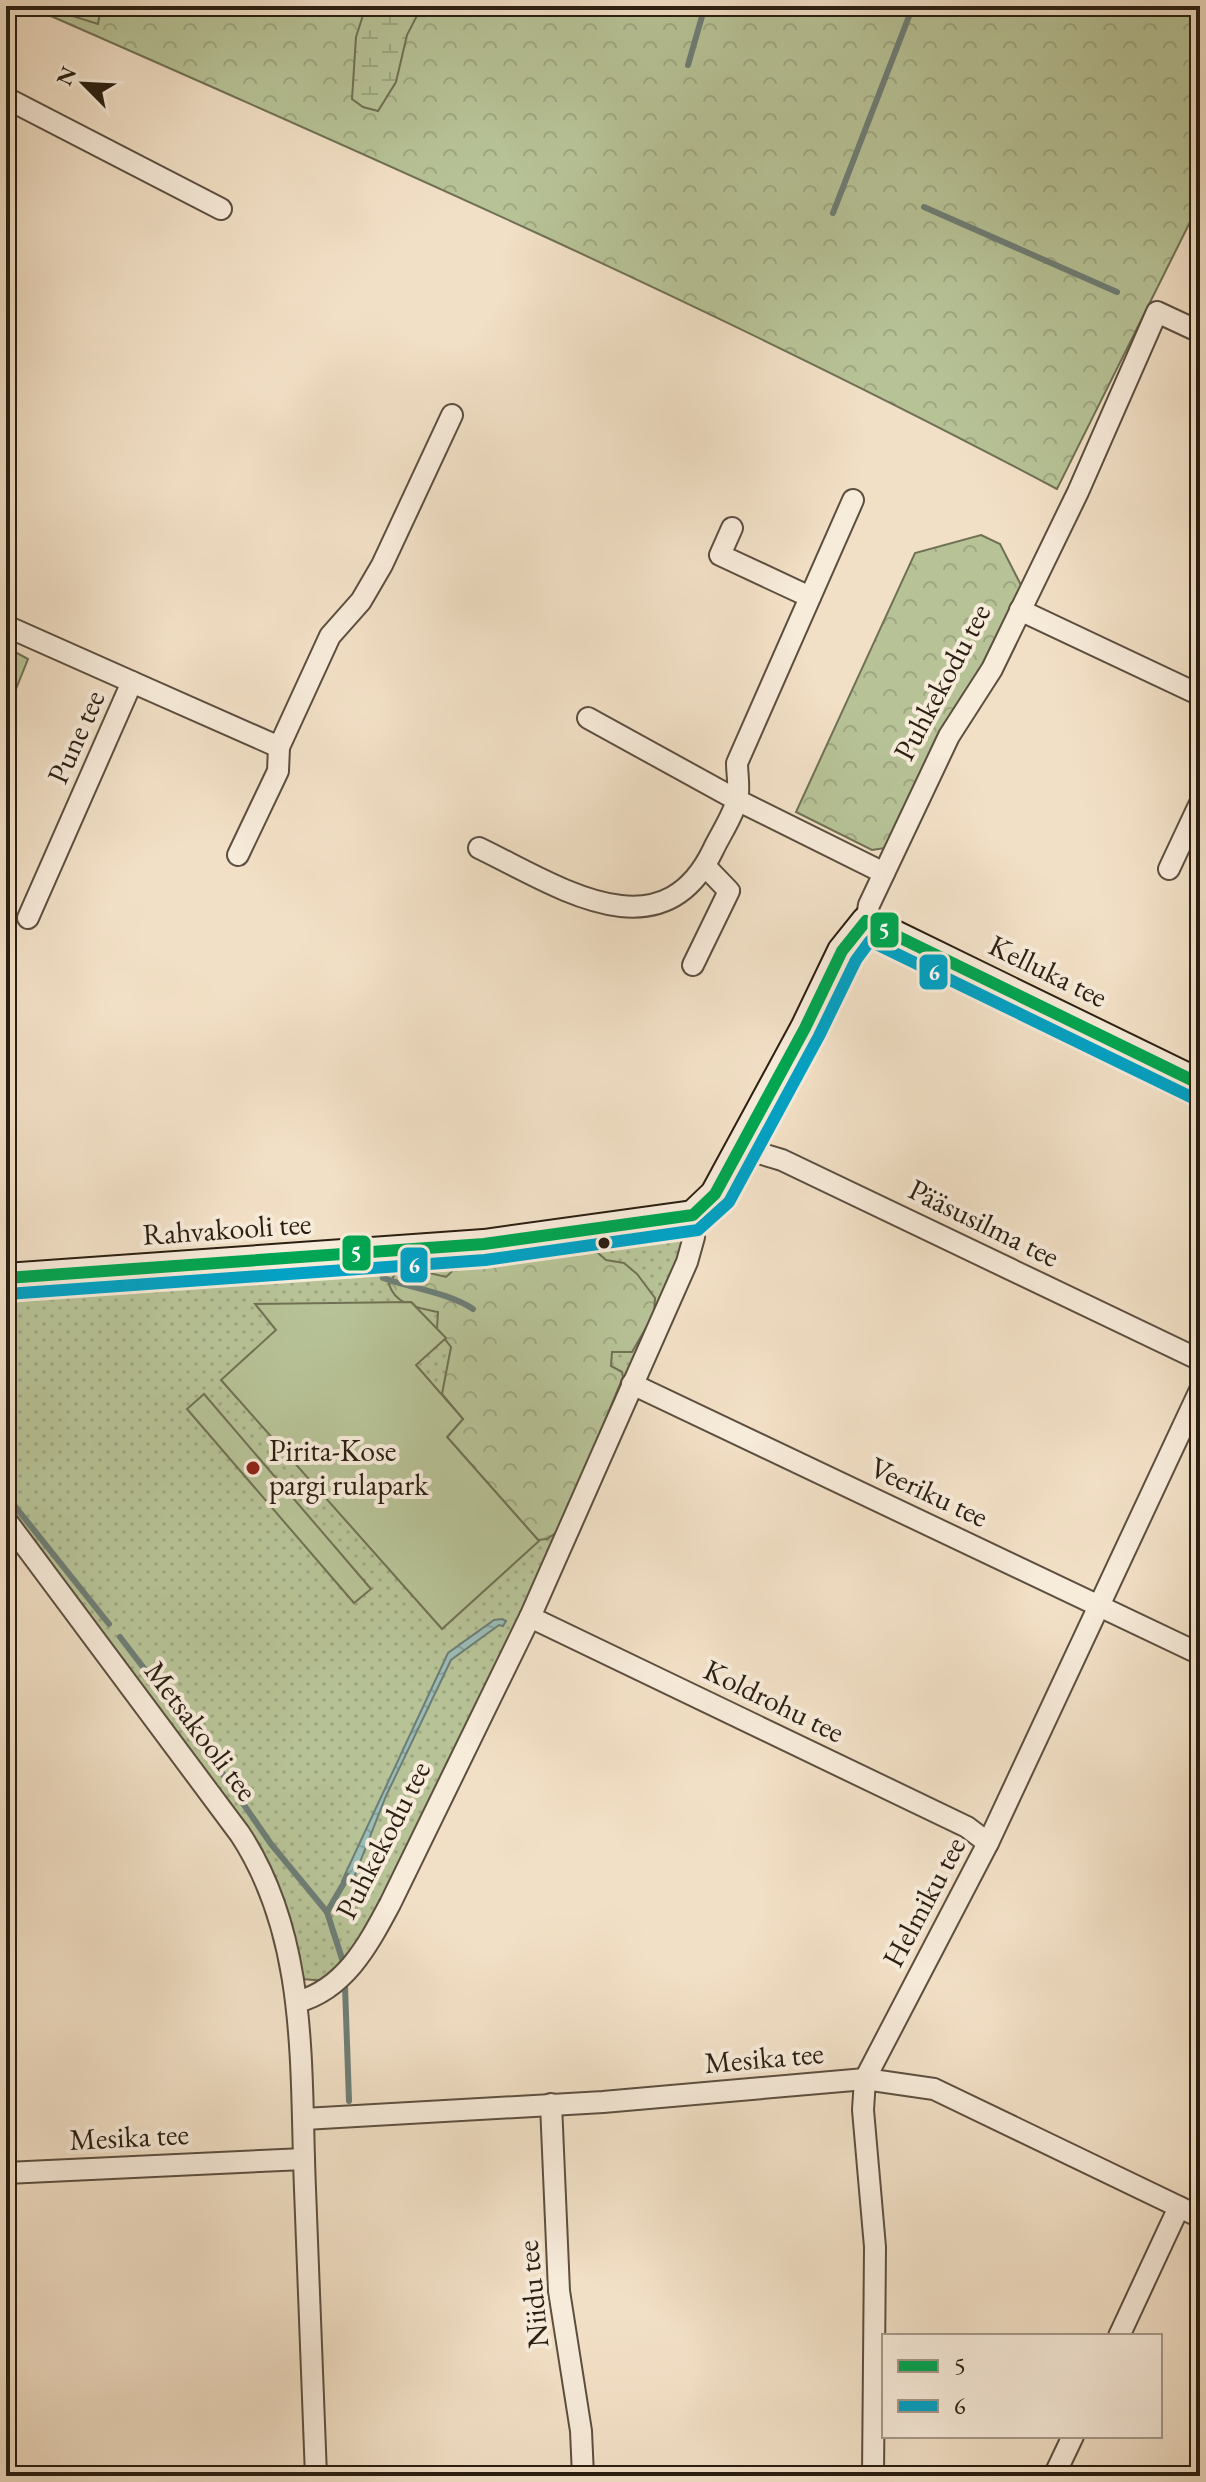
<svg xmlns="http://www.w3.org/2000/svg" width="1206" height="2482" font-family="'EB Garamond',serif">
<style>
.green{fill:url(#green-dots);stroke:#707154;stroke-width:2}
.forest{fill:url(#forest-crowns);stroke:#707154;stroke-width:2}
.wetland{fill:url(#wetland-marsh);stroke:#707154;stroke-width:2}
.pitch{fill:#b7c397;stroke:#707154;stroke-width:2}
.water{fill:url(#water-waves);stroke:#6e7e76;stroke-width:2}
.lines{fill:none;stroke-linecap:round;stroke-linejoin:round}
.stream{stroke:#6e7e76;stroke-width:6}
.street-casing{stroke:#5c4f3f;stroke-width:24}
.secondary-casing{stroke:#2a1f12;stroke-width:32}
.street{stroke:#f7ebda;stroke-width:20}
.secondary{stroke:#f7ebda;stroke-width:28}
.bus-1-casing{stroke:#f7ebda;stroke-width:18}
.bus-2-casing{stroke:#f7ebda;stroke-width:18}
.bus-1{stroke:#00a651;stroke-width:12}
.bus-2{stroke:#02a2c5;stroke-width:12}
.bus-dot{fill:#2a1f12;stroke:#f7ebda;stroke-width:3}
.poi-dot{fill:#8f2418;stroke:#f7ebda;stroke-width:3}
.labels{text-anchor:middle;stroke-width:8;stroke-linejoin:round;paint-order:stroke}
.street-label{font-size:30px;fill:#2a1f12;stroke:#f7ebda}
.poi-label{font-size:30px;fill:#2a1f12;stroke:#f7ebda;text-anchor:start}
.line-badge{stroke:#f7ebda;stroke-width:3}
.badge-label{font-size:22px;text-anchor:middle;font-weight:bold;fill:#fff}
</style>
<defs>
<pattern id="green-dots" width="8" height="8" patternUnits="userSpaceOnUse" patternTransform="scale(2)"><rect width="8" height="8" fill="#b7c397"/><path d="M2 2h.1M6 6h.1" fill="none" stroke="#9ea781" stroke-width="1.8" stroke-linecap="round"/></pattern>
<pattern id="forest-crowns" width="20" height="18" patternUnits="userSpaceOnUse" patternTransform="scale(2)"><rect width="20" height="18" fill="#b7c397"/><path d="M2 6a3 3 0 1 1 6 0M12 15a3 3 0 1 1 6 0" fill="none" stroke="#9ea781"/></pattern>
<pattern id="wetland-marsh" width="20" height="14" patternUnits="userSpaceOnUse" patternTransform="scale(2)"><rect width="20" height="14" fill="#b7c397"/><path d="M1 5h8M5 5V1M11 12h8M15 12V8" fill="none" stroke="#9ea781"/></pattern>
<pattern id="water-waves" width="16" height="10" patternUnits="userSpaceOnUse" patternTransform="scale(2)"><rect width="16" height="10" fill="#9bbdb8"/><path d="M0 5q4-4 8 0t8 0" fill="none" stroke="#86a29d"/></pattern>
</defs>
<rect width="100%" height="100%" fill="#f2e0c6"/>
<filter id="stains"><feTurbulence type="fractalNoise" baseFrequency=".0025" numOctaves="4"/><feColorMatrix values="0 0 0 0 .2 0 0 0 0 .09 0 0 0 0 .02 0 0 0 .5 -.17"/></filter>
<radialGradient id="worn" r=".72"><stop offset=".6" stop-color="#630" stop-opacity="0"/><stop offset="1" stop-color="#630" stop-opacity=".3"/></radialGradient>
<!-- green -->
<polygon class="green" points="681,1230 687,1238 583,1483 364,1945 326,1981 302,1979 284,1914 6,1514 6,1286"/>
<!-- forest -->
<g class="forest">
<path d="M28 6H1200V202L1057 489C722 311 375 158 28 6Z"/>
<polygon points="981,535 1000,544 1022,587 986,661 944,727 885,848 872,850 796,812 915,553"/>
<polygon points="6,647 28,659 6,714"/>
<path d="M553 1252H597L606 1260 624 1263 637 1274 655 1298 654 1314 632 1352H612L611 1366 622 1372 623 1377 560 1530 547 1539 538 1540 447 1437 463 1419 442 1394 451 1347 437 1329 438 1312C421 1308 395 1306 389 1284L400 1266 446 1277 462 1262Z"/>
</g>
<!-- wetland -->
<g class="wetland">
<polygon points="64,6 101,6 98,24 69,15"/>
<polygon points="366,6 422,6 407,35 396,82 378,111 363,107 352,99 356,37"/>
</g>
<!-- pitch -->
<g class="pitch">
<polygon points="411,1302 446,1338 416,1365 463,1419 447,1437 539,1541 442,1629 221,1380 276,1330 255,1304"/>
<polygon points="204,1394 371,1589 354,1603 187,1409"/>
</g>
<!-- water -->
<g class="water">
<polygon points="315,1279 87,1291 24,1299 24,1297 250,1280"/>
<polygon points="502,1619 506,1621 503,1626 499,1625 451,1660 386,1796 351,1885 342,1881 448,1653 494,1620"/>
</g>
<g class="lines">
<!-- stream -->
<g class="stream">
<polyline points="688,65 705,6"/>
<polyline points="924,207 1117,292"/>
<polyline points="833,213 913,6"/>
<path d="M383 1278C411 1288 449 1293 473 1309"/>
<polyline points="6,1495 109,1624"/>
<polyline points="120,1637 202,1744 271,1844 327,1912 344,1965"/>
<polyline points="327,1912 348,1876"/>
<polyline points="345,1986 349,2101"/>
</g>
<!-- street casing -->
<g class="street-casing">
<g id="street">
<polyline points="6,98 221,209"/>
<polyline points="732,528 720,555 810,597"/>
<polyline points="1020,610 1200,695"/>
<polyline points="6,626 132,682"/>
<polyline points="588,718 737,800 884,873"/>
<path d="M479 848C556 885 661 958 713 850 720 835 733 816 737 800 740 789 737 774 737 763L853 500"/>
<polyline points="238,855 278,771 279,747"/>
<polyline points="1169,869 1200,803"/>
<polyline points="28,918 132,682 279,747 330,636 361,601 382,565 452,415"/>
<polyline points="866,921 869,905 949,736 992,669 1078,492 1157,312 1200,332"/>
<polyline points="693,965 729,891 705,866"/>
<polyline points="739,1147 782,1160 1200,1360"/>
<polyline points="632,1384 1200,1654"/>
<path d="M6 1520 240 1834C309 1939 300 2069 305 2189 309 2285 312 2380 316 2476"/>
<polyline points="530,1617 967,1827 988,1843"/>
<path d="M297 2002C345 1989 368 1945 390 1904L530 1617 687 1262 694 1237 690 1215"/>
<polyline points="551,2104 559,2291 581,2431 583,2476"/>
<polyline points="304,2119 603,2102 865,2079 934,2089 1200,2217"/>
<polyline points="6,2173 304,2159"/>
<polyline points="1119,2336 1179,2207"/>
<polyline points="873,2476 875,2247 863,2110 865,2079 988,1843 1200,1390"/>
<polyline points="1054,2476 1073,2436"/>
</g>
</g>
<!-- secondary casing -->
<g class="secondary-casing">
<polyline id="secondary" points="6,1278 484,1244 693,1215 715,1194 805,1028 842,951 866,921 1200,1084"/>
</g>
<!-- street -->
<use href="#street" class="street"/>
<!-- secondary -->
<use href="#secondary" class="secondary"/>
<!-- bus-1 casing -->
<g class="bus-1-casing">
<polyline id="bus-1" points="6,1278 484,1244 693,1215 715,1194 805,1028 842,951 866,921 1200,1084"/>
</g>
<!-- bus-2 casing -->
<g class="bus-2-casing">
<polyline id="bus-2" points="7,1294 485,1260 698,1230 729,1202 819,1036 856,960 870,941 1193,1098"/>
</g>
<!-- bus-1 -->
<use href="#bus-1" class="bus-1"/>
<!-- bus-2 -->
<use href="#bus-2" class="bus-2"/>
</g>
<!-- markers -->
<circle class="bus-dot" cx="604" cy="1243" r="7"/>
<circle class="poi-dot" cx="253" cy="1468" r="8"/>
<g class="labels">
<!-- street labels -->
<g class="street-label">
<text transform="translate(942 682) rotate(-62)" y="10">Puhkekodu tee</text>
<text transform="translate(76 737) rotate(-66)" y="10">Pune tee</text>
<text transform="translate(1048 971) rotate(26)" y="10">Kelluka tee</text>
<text transform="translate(984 1223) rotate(26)" y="10">Pääsusilma tee</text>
<text transform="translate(227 1229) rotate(-4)" y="10">Rahvakooli tee</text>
<text transform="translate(929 1492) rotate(25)" y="10">Veeriku tee</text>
<text transform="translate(774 1701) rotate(26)" y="10">Koldrohu tee</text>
<text transform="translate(201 1731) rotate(53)" y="10">Metsakooli tee</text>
<text transform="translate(383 1840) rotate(-63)" y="10">Puhkekodu tee</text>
<text transform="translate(924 1902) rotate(-62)" y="10">Helmiku tee</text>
<text transform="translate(764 2058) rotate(-5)" y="10">Mesika tee</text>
<text transform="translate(129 2137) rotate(-3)" y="10">Mesika tee</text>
<text transform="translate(533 2294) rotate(-96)" y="10">Niidu tee</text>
</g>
<!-- poi labels -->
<g class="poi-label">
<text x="269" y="1461">Pirita-Kose<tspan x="269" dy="34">pargi rulapark</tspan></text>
</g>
</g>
<g class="line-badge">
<rect x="869" y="911" width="31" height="38" rx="8" fill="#00a651"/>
<rect x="918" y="953" width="31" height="38" rx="8" fill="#02a2c5"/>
<rect x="341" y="1234" width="31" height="38" rx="8" fill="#00a651"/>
<rect x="399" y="1246" width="30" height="38" rx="8" fill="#02a2c5"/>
</g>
<g class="badge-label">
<text x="884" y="938">5</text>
<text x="934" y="980">6</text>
<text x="356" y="1261">5</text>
<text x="414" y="1273">6</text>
</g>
<!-- margin -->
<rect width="1206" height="2482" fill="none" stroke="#f2e0c6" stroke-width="32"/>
<rect x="8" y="8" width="1190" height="2466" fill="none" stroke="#2a1f12" stroke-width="4"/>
<rect x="16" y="16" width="1174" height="2450" fill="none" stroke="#2a1f12" stroke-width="2"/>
<!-- legend -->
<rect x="882" y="2334" width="280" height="104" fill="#f7ebda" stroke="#a5998a" stroke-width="2"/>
<rect x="898" y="2360" width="40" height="12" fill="#00a651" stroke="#a5998a" stroke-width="2"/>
<text x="954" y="2374" font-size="24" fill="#2a1f12">5</text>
<rect x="898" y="2400" width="40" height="12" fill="#02a2c5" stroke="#a5998a" stroke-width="2"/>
<text x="954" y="2414" font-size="24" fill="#2a1f12">6</text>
<!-- north arrow -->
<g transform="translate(84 84) rotate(294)" stroke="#f7ebda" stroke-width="6" paint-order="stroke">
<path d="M0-6L14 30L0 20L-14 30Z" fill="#2a1f12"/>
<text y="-12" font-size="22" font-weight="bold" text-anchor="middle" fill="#2a1f12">N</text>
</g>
<rect width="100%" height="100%" filter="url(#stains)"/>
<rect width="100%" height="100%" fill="url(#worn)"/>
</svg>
